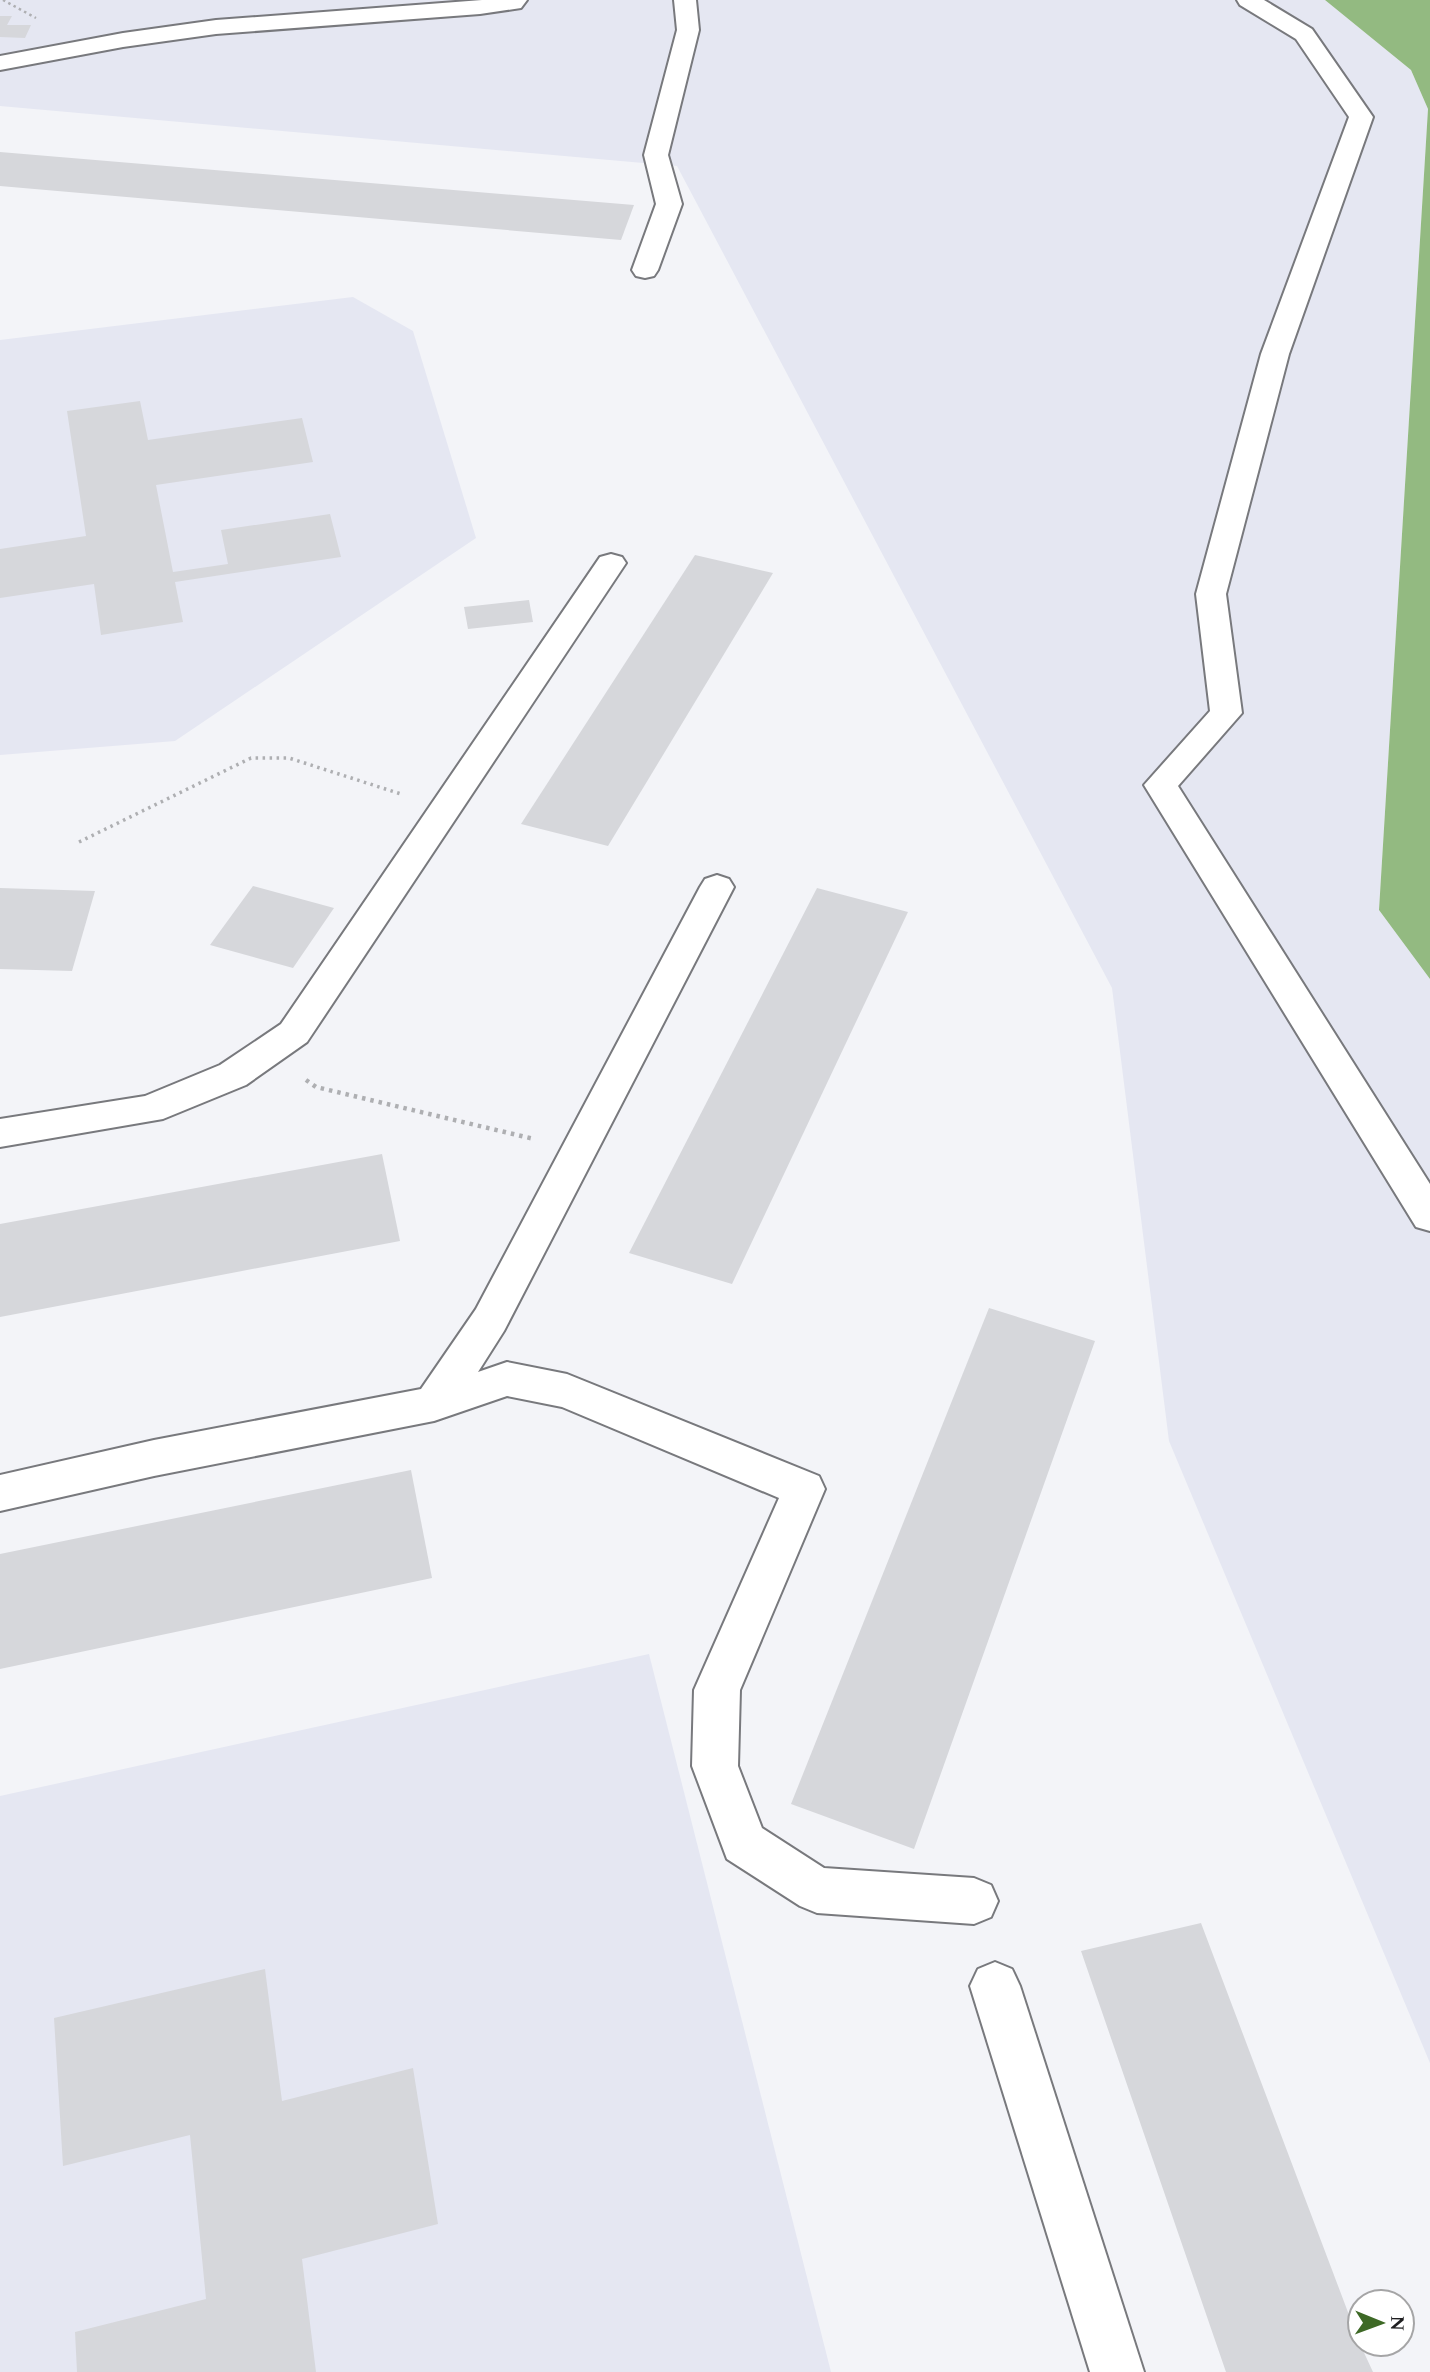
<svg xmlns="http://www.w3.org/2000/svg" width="1430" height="2372" font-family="Spectral,serif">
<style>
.built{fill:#e5e7f2}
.forest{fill:#93ba81}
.building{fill:#d6d7db}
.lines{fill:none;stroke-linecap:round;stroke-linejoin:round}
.minor-casing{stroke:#78797d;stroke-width:4}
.path-far2{stroke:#aeafb2;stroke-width:2.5;stroke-dasharray:2.5 3.5;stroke-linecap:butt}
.path-far1{stroke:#aeafb2;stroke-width:3.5;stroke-dasharray:2.5 4.5;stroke-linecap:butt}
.path{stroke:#aeafb2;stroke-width:4.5;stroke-dasharray:3.5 5;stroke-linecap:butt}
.minor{fill:#fff;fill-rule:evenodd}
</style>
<rect width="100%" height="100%" fill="#f3f4f8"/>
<!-- built -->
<g class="built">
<polygon points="0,0 1325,0 1411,70 1428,109 1379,910 1430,979 1430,2063 1169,1441 1112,988 677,166 0,106"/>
<polygon points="353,297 413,331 476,538 175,741 0,755 0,340"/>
<polygon points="649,1654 831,2372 0,2372 0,1796"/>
</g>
<!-- forest -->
<polygon class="forest" points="1325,0 1430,0 1430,979 1379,910 1428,109 1411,70"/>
<!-- building -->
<g class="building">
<polygon points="0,16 12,16 7,25 31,25 25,38 0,37"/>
<polygon points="0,152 634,205 621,240 0,186"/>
<polygon points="140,401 148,440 302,418 313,462 156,485 173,572 228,564 221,530 330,514 341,557 175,582 183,622 101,635 94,584 0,598 0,549 86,536 67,411"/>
<polygon points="695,555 773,573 608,846 521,824"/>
<polygon points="529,600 533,622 468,629 464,607"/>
<polygon points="253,886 334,908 293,968 210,945"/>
<polygon points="0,888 95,891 72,971 0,969"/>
<polygon points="817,888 908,912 732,1284 629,1253"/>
<polygon points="382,1154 400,1241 0,1317 0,1224"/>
<polygon points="989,1308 1095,1341 914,1849 791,1804"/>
<polygon points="411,1470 432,1578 0,1669 0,1554"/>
<polygon points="1201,1923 1360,2344 1373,2372 1226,2372 1081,1951"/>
<polygon points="265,1969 282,2101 413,2068 438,2224 302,2259 316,2372 77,2372 75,2332 206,2299 190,2135 63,2166 54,2018"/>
</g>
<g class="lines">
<!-- minor casing -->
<g class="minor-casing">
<g id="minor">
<polygon points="482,0 527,0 521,8 480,14 216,34 123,47 0,70 0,56 123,33 216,20"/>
<polygon points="674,0 696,0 699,30 668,155 682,204 658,270 654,276 645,278 636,276 632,270 656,204 644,155 677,30"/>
<polygon points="1237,0 1264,0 1312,29 1373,117 1289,354 1226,594 1242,713 1178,786 1430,1184 1430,1231 1416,1227 1144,785 1210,711 1196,594 1261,354 1349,117 1296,39 1240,5"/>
<polygon points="611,554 622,557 626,563 307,1042 246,1085 163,1119 0,1147 0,1119 145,1096 220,1065 281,1024 600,557"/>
<polygon points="717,875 729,879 734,887 504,1331 478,1372 507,1362 567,1374 819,1476 825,1489 740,1690 738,1766 762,1828 824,1868 974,1878 991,1885 998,1901 991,1917 974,1924 817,1913 800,1906 727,1859 692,1766 694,1690 779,1498 562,1407 507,1396 434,1421 154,1476 0,1511 0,1475 154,1440 421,1389 476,1309 700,887 705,879"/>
<polygon points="995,1962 1012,1969 1020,1986 1144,2372 1090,2372 970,1986 978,1969"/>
</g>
</g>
<!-- path-far2 -->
<polyline class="path-far2" points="3,0 36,18"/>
<!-- path-far1 -->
<polyline class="path-far1" points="79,842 251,758 289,758 401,794"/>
<!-- path -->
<polyline class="path" points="306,1080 316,1087 534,1139"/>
<!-- minor -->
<use href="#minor" class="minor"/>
</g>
<!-- north arrow -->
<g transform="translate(1381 2323) rotate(91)"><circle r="33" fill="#ffffff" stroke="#a5a5a6" stroke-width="2"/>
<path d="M0-5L12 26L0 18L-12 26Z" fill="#3e6926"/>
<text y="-10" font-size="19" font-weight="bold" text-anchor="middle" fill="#1f1f21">N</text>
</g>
</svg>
